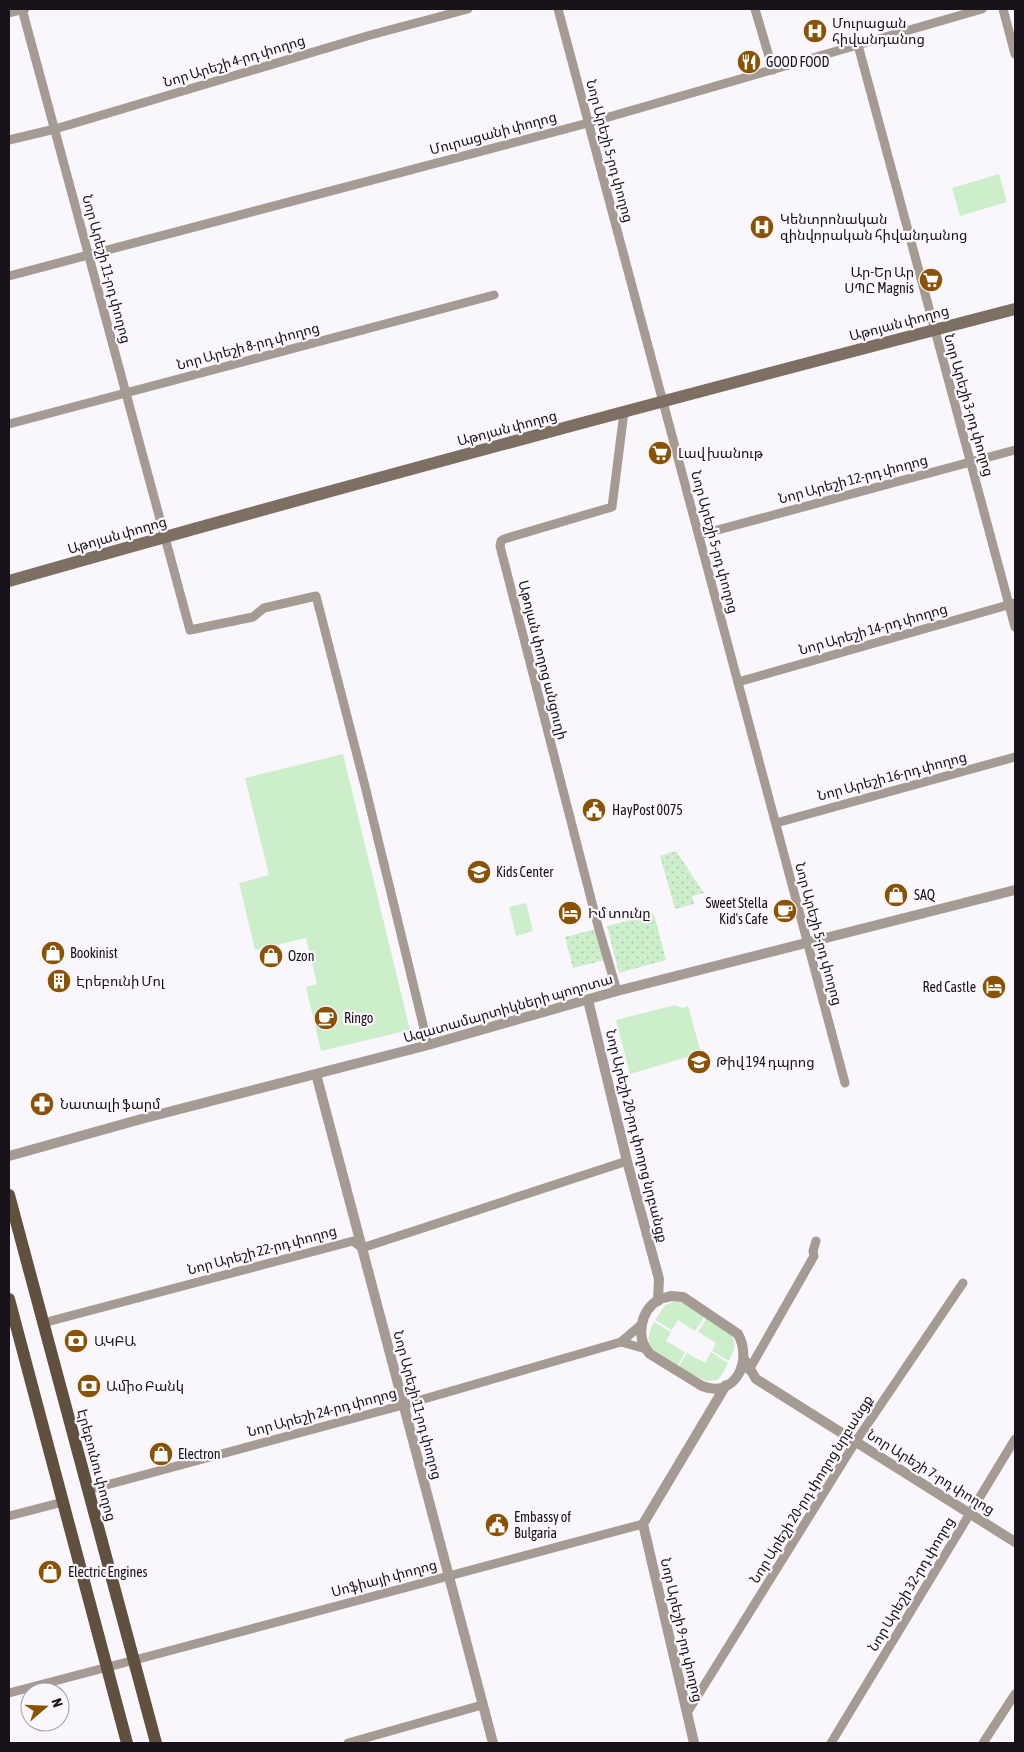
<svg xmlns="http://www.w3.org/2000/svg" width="1024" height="1752" font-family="'Asap Condensed','Noto Sans Armenian',sans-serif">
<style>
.grass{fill:url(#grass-dots)}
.park{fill:#cceecb}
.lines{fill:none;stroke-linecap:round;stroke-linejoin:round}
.minor{stroke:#a59b92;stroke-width:9}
.tertiary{stroke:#a59b92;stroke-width:10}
.secondary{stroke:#7d6f61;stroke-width:12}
.primary{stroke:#60503f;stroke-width:12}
.labels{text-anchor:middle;stroke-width:4.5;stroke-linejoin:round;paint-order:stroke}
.poi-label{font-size:14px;fill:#18121b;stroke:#faf7fc;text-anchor:start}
.street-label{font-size:14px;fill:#18121b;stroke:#faf7fc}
</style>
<defs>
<pattern id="grass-dots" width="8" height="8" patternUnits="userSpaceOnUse" patternTransform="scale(1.25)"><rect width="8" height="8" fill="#cceecb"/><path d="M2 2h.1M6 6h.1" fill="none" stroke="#aecbae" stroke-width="1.8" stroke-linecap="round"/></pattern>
</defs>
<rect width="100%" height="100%" fill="#faf7fc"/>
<!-- grass -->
<g class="grass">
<polygon points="676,851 704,893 692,896 694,904 675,909 660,856"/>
<polygon points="654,914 666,960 619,973 607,926"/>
<polygon points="596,929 605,960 573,968 565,937"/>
</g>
<!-- park -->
<g class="park">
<polygon points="999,174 1007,202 960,216 952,188"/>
<polygon points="343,754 410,1030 321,1051 306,987 317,984 306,938 255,950 239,883 269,875 245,778"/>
<polygon points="526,903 533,931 516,936 509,907"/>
<polygon points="675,1005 683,1008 688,1006 701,1053 630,1074 616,1020"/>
<polygon points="676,1301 683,1303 705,1316 695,1331 678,1320 672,1330 655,1320 665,1305"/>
<path d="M707 1318 732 1336C738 1345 733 1352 729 1361L712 1351 716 1343 698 1332Z"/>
<path d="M654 1322 671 1332 666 1341 685 1352 677 1367C656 1352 640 1349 654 1322Z"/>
<polygon points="711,1352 728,1363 722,1375 717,1380 706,1381 678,1368 687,1353 705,1363"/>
</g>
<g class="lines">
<!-- minor -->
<g class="minor">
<polyline points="22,9 190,630 253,617 264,608 316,596 365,786 428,1045"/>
<polyline points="558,9 845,1083"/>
<polyline points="755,9 773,70"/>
<polyline points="1003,9 1015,54"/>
<polyline points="9,13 25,9"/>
<polyline points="858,45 1015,627"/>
<polyline points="9,140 55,129 367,36 468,9"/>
<polyline points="9,276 588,123 982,9"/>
<polyline points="9,424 494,295"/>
<polyline points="699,535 1015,450"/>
<polyline points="738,682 1015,603"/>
<polyline points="776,823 1015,757"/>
<polyline points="617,991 598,926 500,546 501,541 504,539 612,507 624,412"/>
<polyline points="43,1323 353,1241 362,1248 627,1161"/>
<polyline points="621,1342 646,1349"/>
<polyline points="749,1370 814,1256 813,1251 816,1241"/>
<polyline points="88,1490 403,1405 621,1342 642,1324"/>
<polyline points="9,1516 63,1502"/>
<polyline points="9,1693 146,1657 643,1524"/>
<polyline points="687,1713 856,1441 963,1283"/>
<polyline points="348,1743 482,1705"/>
<polyline points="831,1743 1015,1439"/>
<polyline points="983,1743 1015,1694"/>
</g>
<!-- tertiary -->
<g class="tertiary">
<polyline points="588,1000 627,1161 659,1279 658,1301"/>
<polyline points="316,1074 493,1743"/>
<polyline points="9,1156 145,1118 428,1045 617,991 1015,890"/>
<path d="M671 1296 683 1297 738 1334C753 1361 735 1399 702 1386L650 1354C635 1338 640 1310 660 1299 663 1298 668 1297 671 1296Z"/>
<polyline points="744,1359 756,1379 1015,1542"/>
<polyline points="694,1743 643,1524 726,1385"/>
</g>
<!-- secondary -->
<path class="secondary" d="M9 581C343 486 679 396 1015 309"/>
<!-- primary -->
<g class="primary">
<polyline points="9,1195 156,1743"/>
<polyline points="9,1299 127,1743"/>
</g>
</g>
<!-- icons -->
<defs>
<g id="hospital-disc" transform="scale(1.25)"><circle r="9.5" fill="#895204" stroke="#faf7fc"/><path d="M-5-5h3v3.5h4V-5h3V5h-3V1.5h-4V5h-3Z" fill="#fff"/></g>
<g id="restaurant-disc" transform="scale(1.25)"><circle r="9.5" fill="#895204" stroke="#faf7fc"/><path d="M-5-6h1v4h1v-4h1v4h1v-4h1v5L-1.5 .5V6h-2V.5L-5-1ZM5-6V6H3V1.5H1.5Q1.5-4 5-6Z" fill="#fff"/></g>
<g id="supermarket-disc" transform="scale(1.25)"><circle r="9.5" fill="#895204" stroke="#faf7fc"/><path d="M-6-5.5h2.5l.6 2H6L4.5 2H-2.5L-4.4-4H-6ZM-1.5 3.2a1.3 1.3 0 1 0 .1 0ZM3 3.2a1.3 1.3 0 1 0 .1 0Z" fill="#fff"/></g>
<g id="civic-disc" transform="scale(1.25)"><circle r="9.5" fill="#895204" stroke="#faf7fc"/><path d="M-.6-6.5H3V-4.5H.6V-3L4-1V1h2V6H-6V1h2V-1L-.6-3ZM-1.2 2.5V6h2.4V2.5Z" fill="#fff"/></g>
<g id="school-disc" transform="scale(1.25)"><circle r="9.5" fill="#895204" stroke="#faf7fc"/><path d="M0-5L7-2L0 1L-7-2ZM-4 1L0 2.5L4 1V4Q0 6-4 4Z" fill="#fff"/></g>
<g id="shop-disc" transform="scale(1.25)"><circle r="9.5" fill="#895204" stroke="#faf7fc"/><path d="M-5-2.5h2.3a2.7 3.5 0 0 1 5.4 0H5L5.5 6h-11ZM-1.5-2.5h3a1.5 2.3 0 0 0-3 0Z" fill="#fff"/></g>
<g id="cafe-disc" transform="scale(1.25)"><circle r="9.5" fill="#895204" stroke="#faf7fc"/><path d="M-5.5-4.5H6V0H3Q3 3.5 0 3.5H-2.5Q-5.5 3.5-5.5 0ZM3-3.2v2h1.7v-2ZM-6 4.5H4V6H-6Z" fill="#fff"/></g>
<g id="hotel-disc" transform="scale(1.25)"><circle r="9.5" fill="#895204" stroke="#faf7fc"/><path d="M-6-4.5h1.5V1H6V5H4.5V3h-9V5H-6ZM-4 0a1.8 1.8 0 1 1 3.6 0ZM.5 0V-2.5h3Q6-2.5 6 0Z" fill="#fff"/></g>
<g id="building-disc" transform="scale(1.25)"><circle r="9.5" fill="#895204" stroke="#faf7fc"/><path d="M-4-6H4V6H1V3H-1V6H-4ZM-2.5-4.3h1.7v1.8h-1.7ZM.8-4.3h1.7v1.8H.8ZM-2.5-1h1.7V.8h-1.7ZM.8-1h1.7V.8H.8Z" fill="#fff"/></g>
<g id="pharmacy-disc" transform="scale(1.25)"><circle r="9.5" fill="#895204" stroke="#faf7fc"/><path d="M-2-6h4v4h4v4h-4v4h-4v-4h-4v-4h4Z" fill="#fff"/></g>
<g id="bank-disc" transform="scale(1.25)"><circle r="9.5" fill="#895204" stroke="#faf7fc"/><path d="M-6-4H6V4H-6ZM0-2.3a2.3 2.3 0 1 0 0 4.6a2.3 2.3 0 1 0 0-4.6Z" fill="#fff"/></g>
</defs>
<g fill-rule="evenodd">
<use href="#hospital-disc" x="815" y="31"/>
<use href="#restaurant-disc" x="749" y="62"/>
<use href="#hospital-disc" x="762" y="227"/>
<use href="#supermarket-disc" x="931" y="280"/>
<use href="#supermarket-disc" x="660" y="453"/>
<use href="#civic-disc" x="594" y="810"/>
<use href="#school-disc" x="479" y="872"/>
<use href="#shop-disc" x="896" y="895"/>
<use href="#cafe-disc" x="785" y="911"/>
<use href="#hotel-disc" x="570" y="913"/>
<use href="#shop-disc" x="53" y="953"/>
<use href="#shop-disc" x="271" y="956"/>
<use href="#building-disc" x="59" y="981"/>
<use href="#hotel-disc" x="994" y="987"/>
<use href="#cafe-disc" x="326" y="1018"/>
<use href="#school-disc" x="699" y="1062"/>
<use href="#pharmacy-disc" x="42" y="1104"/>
<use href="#bank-disc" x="76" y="1341"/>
<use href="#bank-disc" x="89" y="1386"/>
<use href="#shop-disc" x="161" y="1454"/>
<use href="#civic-disc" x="497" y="1525"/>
<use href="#shop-disc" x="50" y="1572"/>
</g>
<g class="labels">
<!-- poi labels -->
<g class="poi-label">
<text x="832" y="28">Մուրացան<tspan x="832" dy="16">հիվանդանոց</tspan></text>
<text x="766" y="67">GOOD FOOD</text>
<text x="780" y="224">Կենտրոնական<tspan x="780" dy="16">զինվորական հիվանդանոց</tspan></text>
<text x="914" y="277" text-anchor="end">Ար-Եր Ար<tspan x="914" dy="16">ՍՊԸ Magnis</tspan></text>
<text x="678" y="458">Լավ խանութ</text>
<text x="612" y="815">HayPost 0075</text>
<text x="496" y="877">Kids Center</text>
<text x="914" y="900">SAQ</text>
<text x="768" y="908" text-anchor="end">Sweet Stella<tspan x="768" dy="16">Kid's Cafe</tspan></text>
<text x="588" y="918">Իմ տունը</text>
<text x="70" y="958">Bookinist</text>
<text x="288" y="961">Ozon</text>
<text x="76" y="986">Էրեբունի Մոլ</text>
<text x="976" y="992" text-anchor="end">Red Castle</text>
<text x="344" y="1023">Ringo</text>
<text x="716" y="1067">Թիվ 194 դպրոց</text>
<text x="60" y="1109">Նատալի ֆարմ</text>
<text x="94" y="1346">ԱԿԲԱ</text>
<text x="106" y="1391">Ամիօ Բանկ</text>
<text x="178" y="1459">Electron</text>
<text x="514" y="1522">Embassy of<tspan x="514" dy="16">Bulgaria</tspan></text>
<text x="68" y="1577">Electric Engines</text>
</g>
<!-- street labels -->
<g class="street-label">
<text transform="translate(234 61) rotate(-17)" y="5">Նոր Արեշի 4-րդ փողոց</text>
<text transform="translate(493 133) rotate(-15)" y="5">Մուրացանի փողոց</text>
<text transform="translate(610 151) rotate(75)" y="5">Նոր Արեշի 5-րդ փողոց</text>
<text transform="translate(107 269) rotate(75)" y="5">Նոր Արեշի 11-րդ փողոց</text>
<text transform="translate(899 323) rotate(-15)" y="5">Աթոյան փողոց</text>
<text transform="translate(248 346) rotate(-15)" y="5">Նոր Արեշի 8-րդ փողոց</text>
<text transform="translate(969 405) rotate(74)" y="5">Նոր Արեշի 3-րդ փողոց</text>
<text transform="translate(507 428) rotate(-15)" y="5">Աթոյան փողոց</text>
<text transform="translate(853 479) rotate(-15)" y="5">Նոր Արեշի 12-րդ փողոց</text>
<text transform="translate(117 535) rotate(-16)" y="5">Աթոյան փողոց</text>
<text transform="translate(715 542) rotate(75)" y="5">Նոր Արեշի 5-րդ փողոց</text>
<text transform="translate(873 629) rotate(-16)" y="5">Նոր Արեշի 14-րդ փողոց</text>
<text transform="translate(543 660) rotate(76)" y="5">Աթոյան փողոց անցուղի</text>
<text transform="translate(892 776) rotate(-15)" y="5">Նոր Արեշի 16-րդ փողոց</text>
<text transform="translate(819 934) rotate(75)" y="5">Նոր Արեշի 5-րդ փողոց</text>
<text transform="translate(508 1008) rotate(-16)" y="5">Ազատամարտիկների պողոտա</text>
<text transform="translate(637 1136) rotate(76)" y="5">Նոր Արեշի 20-րդ փողոց նրբանցք</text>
<text transform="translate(262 1250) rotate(-15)" y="5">Նոր Արեշի 22-րդ փողոց</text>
<text transform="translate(418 1405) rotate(75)" y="5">Նոր Արեշի 11-րդ փողոց</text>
<text transform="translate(322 1412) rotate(-15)" y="5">Նոր Արեշի 24-րդ փողոց</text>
<text transform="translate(97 1465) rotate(75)" y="5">Էրեբունու փողոց</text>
<text transform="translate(931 1472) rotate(32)" y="5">Նոր Արեշի 7-րդ փողոց</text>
<text transform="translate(811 1489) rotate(-58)" y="5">Նոր Արեշի 20-րդ փողոց նրբանցք</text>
<text transform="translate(384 1578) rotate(-15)" y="5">Սոֆիայի փողոց</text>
<text transform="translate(911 1584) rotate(-59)" y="5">Նոր Արեշի 32-րդ փողոց</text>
<text transform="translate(682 1630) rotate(77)" y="5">Նոր Արեշի 9-րդ փողոց</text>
</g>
</g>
<!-- border -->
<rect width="1024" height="1752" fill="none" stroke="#18121b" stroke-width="20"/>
<!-- north arrow -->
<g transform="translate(45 1707) rotate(71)"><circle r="24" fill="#faf7fc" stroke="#a09ba2"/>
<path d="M0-4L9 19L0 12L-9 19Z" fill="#895204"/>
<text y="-8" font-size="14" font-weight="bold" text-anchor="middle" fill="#18121b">N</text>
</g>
</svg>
